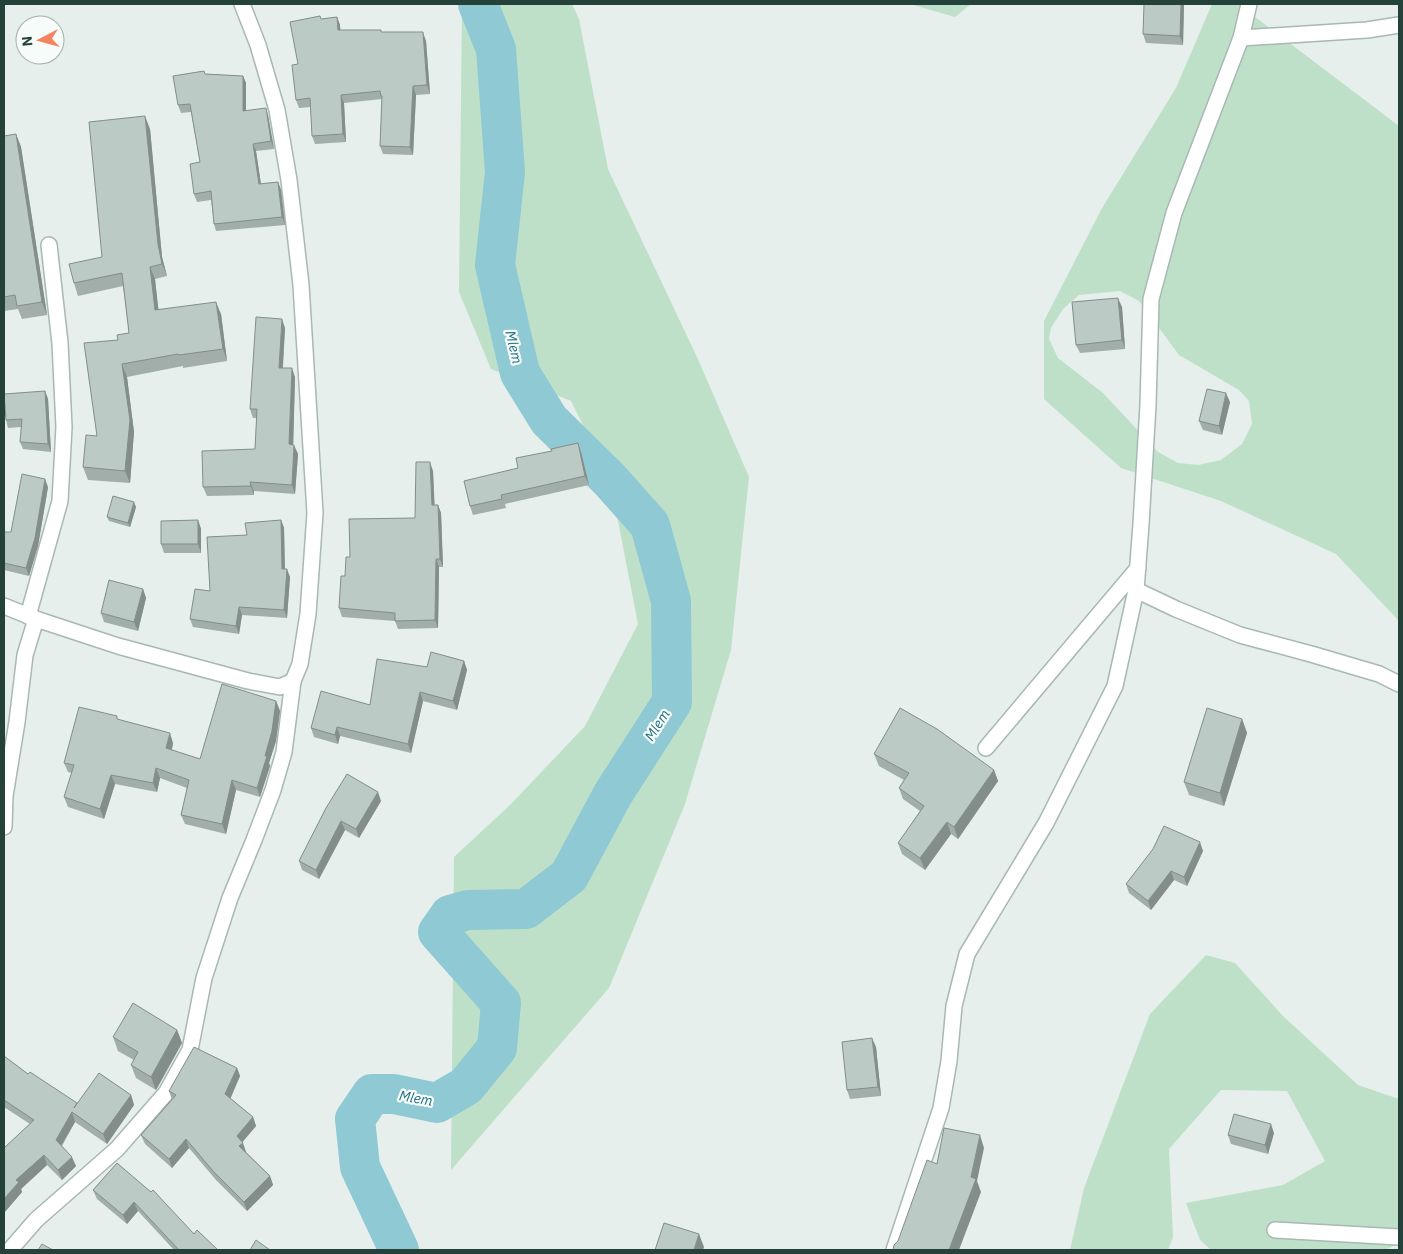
<svg xmlns="http://www.w3.org/2000/svg" width="1403" height="1254" font-family="'IBM Plex Sans',sans-serif">
<style>
.green{fill:#bfe0c8;fill-rule:evenodd}
.lines{fill:none;stroke-linecap:round;stroke-linejoin:round}
.river{stroke:#8ec9d4;stroke-width:40}
.minor-casing{stroke:#a8b8b2;stroke-width:18}
.minor{stroke:#fff;stroke-width:15}
.wall{fill:#a1aea9}
.shaded-wall{fill:#838d89}
.building{fill:#bbcac4;stroke:#838d89}
.labels{text-anchor:middle;stroke-width:4.5;stroke-linejoin:round;paint-order:stroke}
.water-label{font-size:14px;font-style:italic;fill:#1c6f80;stroke:#f7fbf9}
</style>
<rect width="100%" height="100%" fill="#e6efeb"/>
<!-- green -->
<g class="green">
<polygon points="462,4 572,4 579,19 608,169 697,357 749,477 731,650 685,804 609,988 451,1170 454,857 511,804 585,726 638,624 610,480 571,401 491,369 459,292"/>
<polygon points="910,4 971,4 955,17"/>
<path d="M1212 4H1238L1399 126V621L1336 554 1221 501 1121 468 1044 399V321L1102 208 1176 88ZM1120 291 1139 301 1179 355 1239 390 1249 401 1252 424 1242 444 1221 460 1198 465 1178 463 1158 452 1103 393 1058 358 1049 339 1051 328 1063 309 1079 295Z"/>
<polygon points="1206,955 1235,963 1283,1016 1358,1085 1399,1099 1399,1243 1385,1250 1211,1250 1200,1240 1186,1203 1283,1185 1325,1161 1287,1091 1221,1090 1169,1149 1173,1237 1168,1250 1070,1250 1084,1188 1150,1014"/>
</g>
<g class="lines">
<!-- river -->
<polyline class="river" points="399,1250 360,1167 355,1119 372,1094 394,1094 437,1103 466,1086 497,1048 501,1003 438,932 450,915 468,910 526,909 569,876 613,794 672,702 671,601 650,525 610,480 549,420 520,373 495,265 505,172 496,49 478,4"/>
<!-- minor casing -->
<g class="minor-casing">
<g id="minor">
<polyline points="1241,38 1367,30 1399,25"/>
<polyline points="1136,590 1176,609 1240,635 1311,654 1379,674 1399,684"/>
<polyline points="4,606 36,619 118,646 248,681 280,687 293,681 300,664 308,614 315,513 301,285 289,180 277,110 258,45 242,4"/>
<polyline points="28,616 60,501 64,427 60,343 49,245"/>
<polyline points="986,748 1138,568"/>
<polyline points="4,827 5,796 17,722 25,655 36,619"/>
<polyline points="1275,1230 1399,1237"/>
<polyline points="10,1250 36,1220 117,1149 166,1093 190,1050 204,978 230,898 254,840 273,790 284,752 293,681"/>
<polyline points="894,1250 941,1108 949,1061 954,1006 967,954 1046,823 1115,686 1136,590 1141,524 1148,405 1151,299 1174,213 1241,38 1249,4"/>
</g>
</g>
<!-- minor -->
<use href="#minor" class="minor"/>
</g>
<!-- wall -->
<g class="wall">
<polygon points="1184,4 1183,45 1146,43 1143,34"/>
<polygon points="320,16 321,19 337,17 340,25 340,30 381,30 381,32 426,41 430,94 416,95 413,155 383,154 380,146 382,99 344,103 346,142 315,144 312,136 311,107 299,108 296,100 298,64"/>
<polygon points="206,74 243,76 246,83 246,110 268,115 274,149 256,151 261,184 278,182 281,190 285,225 216,231 214,224 211,200 197,202 194,194 200,162 191,112 181,113 178,105"/>
<polygon points="150,129 162,257 167,276 155,279 158,310 221,314 227,361 183,368 183,366 127,377 134,432 130,483 88,480 83,467 97,436 118,340 129,333 123,286 78,296 74,283 102,257"/>
<polygon points="16,134 21,147 47,315 22,319 18,309 4,311 4,136"/>
<polygon points="1122,307 1125,349 1080,353 1076,345"/>
<polygon points="285,328 283,368 295,377 293,445 298,454 295,494 254,491 254,495 207,496 203,487 255,449 257,418 253,418 250,409"/>
<polygon points="45,391 48,399 51,452 23,449 20,442 21,427 8,428 6,420"/>
<polygon points="1230,402 1222,435 1203,430 1199,421"/>
<polygon points="581,452 589,485 505,504 506,508 473,515 470,506 518,468"/>
<polygon points="433,471 434,505 438,505 441,513 443,567 439,567 438,628 398,629 395,621 342,617 339,608 345,576 415,518"/>
<polygon points="48,487 38,546 29,576 4,570 4,532 11,532"/>
<polygon points="136,507 130,527 109,521 107,517"/>
<polygon points="198,520 201,529 201,553 164,553 161,544"/>
<polygon points="281,520 284,528 285,569 290,577 287,618 242,615 239,634 193,627 190,619 210,591 247,535"/>
<polygon points="143,589 146,598 138,631 104,622 101,613"/>
<polygon points="464,661 467,670 457,710 423,701 411,753 340,736 338,744 314,737 311,728 370,705 427,667"/>
<polygon points="276,701 280,711 276,741 269,763 270,766 260,797 236,790 226,834 185,824 181,815 187,788 160,778 157,792 115,784 104,819 68,807 64,797 72,773 68,772 64,763 118,720 173,743 172,750 200,759"/>
<polygon points="1242,719 1247,733 1224,806 1189,795 1184,782"/>
<polygon points="874,754 994,770 998,781 958,839 951,834 925,870 902,854 898,843 920,811 903,799 899,788 904,780 879,766"/>
<polygon points="381,801 359,838 345,830 319,879 302,870 299,861 326,808"/>
<polygon points="1203,851 1187,886 1174,880 1151,910 1129,893 1126,884"/>
<polygon points="177,1030 182,1043 156,1090 136,1078 131,1065 134,1060 118,1051 113,1037"/>
<polygon points="876,1047 881,1096 850,1099 847,1090"/>
<polygon points="4,1056 28,1074 77,1103 131,1095 134,1105 107,1144 75,1122 62,1146 76,1166 62,1180 47,1165 21,1189 22,1192 4,1213 4,1148 30,1124 4,1107"/>
<polygon points="237,1068 240,1076 230,1098 253,1117 256,1126 242,1142 246,1152 270,1176 273,1185 247,1211 216,1180 189,1148 172,1168 145,1144 141,1135 172,1100 169,1091"/>
<polygon points="1274,1133 1268,1154 1231,1144 1228,1135"/>
<polygon points="117,1163 194,1234 218,1250 174,1250 138,1211 127,1224 97,1199 93,1190"/>
</g>
<!-- shaded-wall -->
<g class="shaded-wall">
<polygon points="1181,4 1184,4 1183,45 1180,36"/>
<polygon points="337,17 340,25 341,38 338,30"/>
<polygon points="423,32 426,41 430,94 427,85"/>
<polygon points="243,76 246,83 246,118 243,111"/>
<polygon points="413,86 416,95 413,155 410,147"/>
<polygon points="341,95 344,103 346,142 343,134"/>
<polygon points="266,108 268,115 274,149 271,141"/>
<polygon points="145,116 150,129 162,257 167,276 162,264 158,244"/>
<polygon points="16,134 21,147 47,315 42,302"/>
<polygon points="253,144 256,151 262,192 259,184"/>
<polygon points="278,182 281,190 285,225 282,217"/>
<polygon points="150,267 155,279 160,323 155,310"/>
<polygon points="1118,298 1122,307 1125,349 1122,340"/>
<polygon points="216,302 221,314 227,361 223,349"/>
<polygon points="282,319 285,328 282,377 279,368"/>
<polygon points="122,364 127,377 134,432 130,483 125,471"/>
<polygon points="292,368 295,377 293,453 289,444"/>
<polygon points="45,391 48,399 51,452 48,444"/>
<polygon points="1226,393 1230,402 1222,435 1219,426"/>
<polygon points="578,443 581,452 589,485 585,476"/>
<polygon points="294,445 298,454 295,494 292,485"/>
<polygon points="430,462 433,471 435,513 432,505"/>
<polygon points="45,479 48,487 38,546 29,576 26,568"/>
<polygon points="250,482 254,491 254,495 251,486"/>
<polygon points="134,502 136,507 130,527 128,523"/>
<polygon points="438,505 441,513 443,567 440,559"/>
<polygon points="198,520 201,529 201,553 198,544"/>
<polygon points="281,520 284,528 285,577 282,569"/>
<polygon points="436,559 439,567 438,628 435,620"/>
<polygon points="287,569 290,577 287,618 284,610"/>
<polygon points="143,589 146,598 138,631 134,622"/>
<polygon points="239,607 242,615 239,634 236,626"/>
<polygon points="464,661 467,670 457,710 453,701"/>
<polygon points="420,692 423,701 411,753 408,744"/>
<polygon points="276,701 280,711 276,741 269,763 270,766 260,797 257,788 265,756"/>
<polygon points="1242,719 1247,733 1224,806 1220,793"/>
<polygon points="337,727 340,736 338,744 335,735"/>
<polygon points="170,733 173,743 170,758 166,748"/>
<polygon points="156,768 160,778 157,792 153,783"/>
<polygon points="994,770 998,781 958,839 954,827"/>
<polygon points="111,775 115,784 104,819 100,809"/>
<polygon points="232,780 236,790 226,834 222,824"/>
<polygon points="378,792 381,801 359,838 356,829"/>
<polygon points="341,821 345,830 319,879 316,870"/>
<polygon points="947,822 951,834 925,870 920,858"/>
<polygon points="1200,842 1203,851 1187,886 1184,877"/>
<polygon points="1171,871 1174,880 1151,910 1148,901"/>
<polygon points="177,1030 182,1043 156,1090 151,1077"/>
<polygon points="872,1038 876,1047 881,1096 878,1087"/>
<polygon points="237,1068 240,1076 229,1102 225,1094"/>
<polygon points="131,1095 134,1105 107,1144 103,1134"/>
<polygon points="72,1112 75,1122 59,1149 56,1140"/>
<polygon points="253,1117 256,1126 240,1145 237,1136"/>
<polygon points="1271,1124 1274,1133 1268,1154 1265,1145"/>
<polygon points="980,1135 984,1148 977,1181 981,1192 959,1250 949,1250 971,1177"/>
<polygon points="186,1139 189,1148 172,1168 169,1159"/>
<polygon points="243,1143 246,1152 243,1154 239,1146"/>
<polygon points="44,1155 47,1165 21,1189 22,1192 4,1213 4,1199 16,1180"/>
<polygon points="72,1157 76,1166 62,1180 58,1170"/>
<polygon points="270,1176 273,1185 247,1211 244,1202"/>
<polygon points="134,1202 138,1211 127,1224 123,1215"/>
<polygon points="699,1234 704,1247 703,1250 694,1250"/>
</g>
<!-- building -->
<g class="building">
<polygon points="1144,4 1181,4 1180,36 1143,34"/>
<polygon points="320,16 321,19 337,17 338,30 381,30 381,32 423,32 427,85 413,86 410,147 380,146 382,96 381,96 380,91 341,95 343,134 312,136 310,98 296,100 292,65 298,64 290,22"/>
<polygon points="204,71 205,74 243,76 243,111 266,108 271,141 253,144 259,184 278,182 282,217 214,224 211,191 194,194 190,164 200,162 190,104 178,105 173,76"/>
<polygon points="145,116 158,244 162,264 150,267 155,310 216,302 223,349 179,355 178,354 122,364 130,420 125,471 83,467 86,435 97,436 84,343 118,340 117,335 129,333 122,273 74,283 69,264 102,257 89,122"/>
<polygon points="16,134 42,302 17,306 15,295 4,297 4,136"/>
<polygon points="1118,298 1122,340 1076,345 1072,302"/>
<polygon points="256,317 282,319 279,368 292,368 289,444 294,445 292,485 250,482 251,486 203,487 202,451 255,449 257,409 250,409"/>
<polygon points="1207,389 1226,393 1219,426 1199,421"/>
<polygon points="45,391 48,444 20,442 22,419 6,420 4,394"/>
<polygon points="578,443 585,476 501,495 502,499 470,506 464,481 518,468 516,458 552,451 551,449"/>
<polygon points="416,462 430,462 432,505 438,505 440,559 436,559 435,620 395,621 395,613 339,608 341,576 345,576 346,557 350,557 349,519 415,518"/>
<polygon points="22,474 45,479 35,538 26,568 4,563 4,532 11,532"/>
<polygon points="113,496 134,502 128,523 107,517"/>
<polygon points="198,520 198,544 161,544 161,521"/>
<polygon points="281,520 282,569 287,569 284,610 239,607 236,626 190,619 195,589 210,591 207,537 247,535 245,523"/>
<polygon points="109,580 143,589 134,622 101,613"/>
<polygon points="431,652 464,661 453,701 420,692 408,744 337,727 335,735 311,728 321,691 370,705 377,659 427,667"/>
<polygon points="222,684 276,701 272,731 265,756 267,756 257,788 232,780 222,824 181,815 189,780 156,768 153,783 111,775 100,809 64,797 74,765 64,763 79,707 117,716 117,719 170,733 166,748 200,759"/>
<polygon points="900,708 937,729 994,770 954,827 947,822 920,858 898,843 924,806 899,788 909,773 874,754"/>
<polygon points="1207,708 1242,719 1220,793 1184,782"/>
<polygon points="347,774 378,792 356,829 341,821 316,870 299,861 326,808"/>
<polygon points="1164,826 1200,842 1184,877 1171,871 1148,901 1126,884 1153,849"/>
<polygon points="133,1003 177,1030 151,1077 131,1065 138,1052 113,1037"/>
<polygon points="872,1038 878,1087 847,1090 842,1042"/>
<polygon points="194,1047 237,1068 225,1094 253,1117 237,1136 243,1143 239,1146 270,1176 244,1202 213,1171 186,1139 169,1159 141,1135 176,1095 169,1091"/>
<polygon points="4,1056 28,1074 30,1072 77,1103 74,1108 99,1073 131,1095 103,1134 72,1112 56,1140 72,1157 58,1170 44,1155 16,1180 19,1182 4,1199 4,1148 34,1120 4,1100"/>
<polygon points="1234,1114 1271,1124 1265,1145 1228,1135"/>
<polygon points="944,1128 980,1135 971,1177 976,1179 949,1250 893,1250 894,1245 898,1241 927,1160 937,1164"/>
<polygon points="117,1163 151,1192 153,1190 194,1234 197,1230 218,1250 178,1250 179,1250 134,1202 123,1215 93,1190"/>
<polygon points="664,1223 699,1234 694,1250 655,1250"/>
<polygon points="256,1240 270,1250 250,1250"/>
<polygon points="42,1244 53,1250 38,1250"/>
</g>
<g class="labels">
<!-- water labels -->
<g class="water-label">
<text transform="translate(514 347) rotate(77)" y="5">Mlem</text>
<text transform="translate(657 725) rotate(-58)" y="5">Mlem</text>
<text transform="translate(416 1098) rotate(10)" y="5">Mlem</text>
</g>
</g>
<!-- border -->
<rect width="1403" height="1254" fill="none" stroke="#24423a" stroke-width="10"/>
<!-- north arrow -->
<g transform="translate(40 40) rotate(264)"><circle r="24" fill="#f7fbf9" stroke="#a3b1ad"/>
<path d="M0-4L9 19L0 12L-9 19Z" fill="#f4845f"/>
<text y="-8" font-size="14" font-weight="bold" text-anchor="middle" fill="#24423a">N</text>
</g>
</svg>
